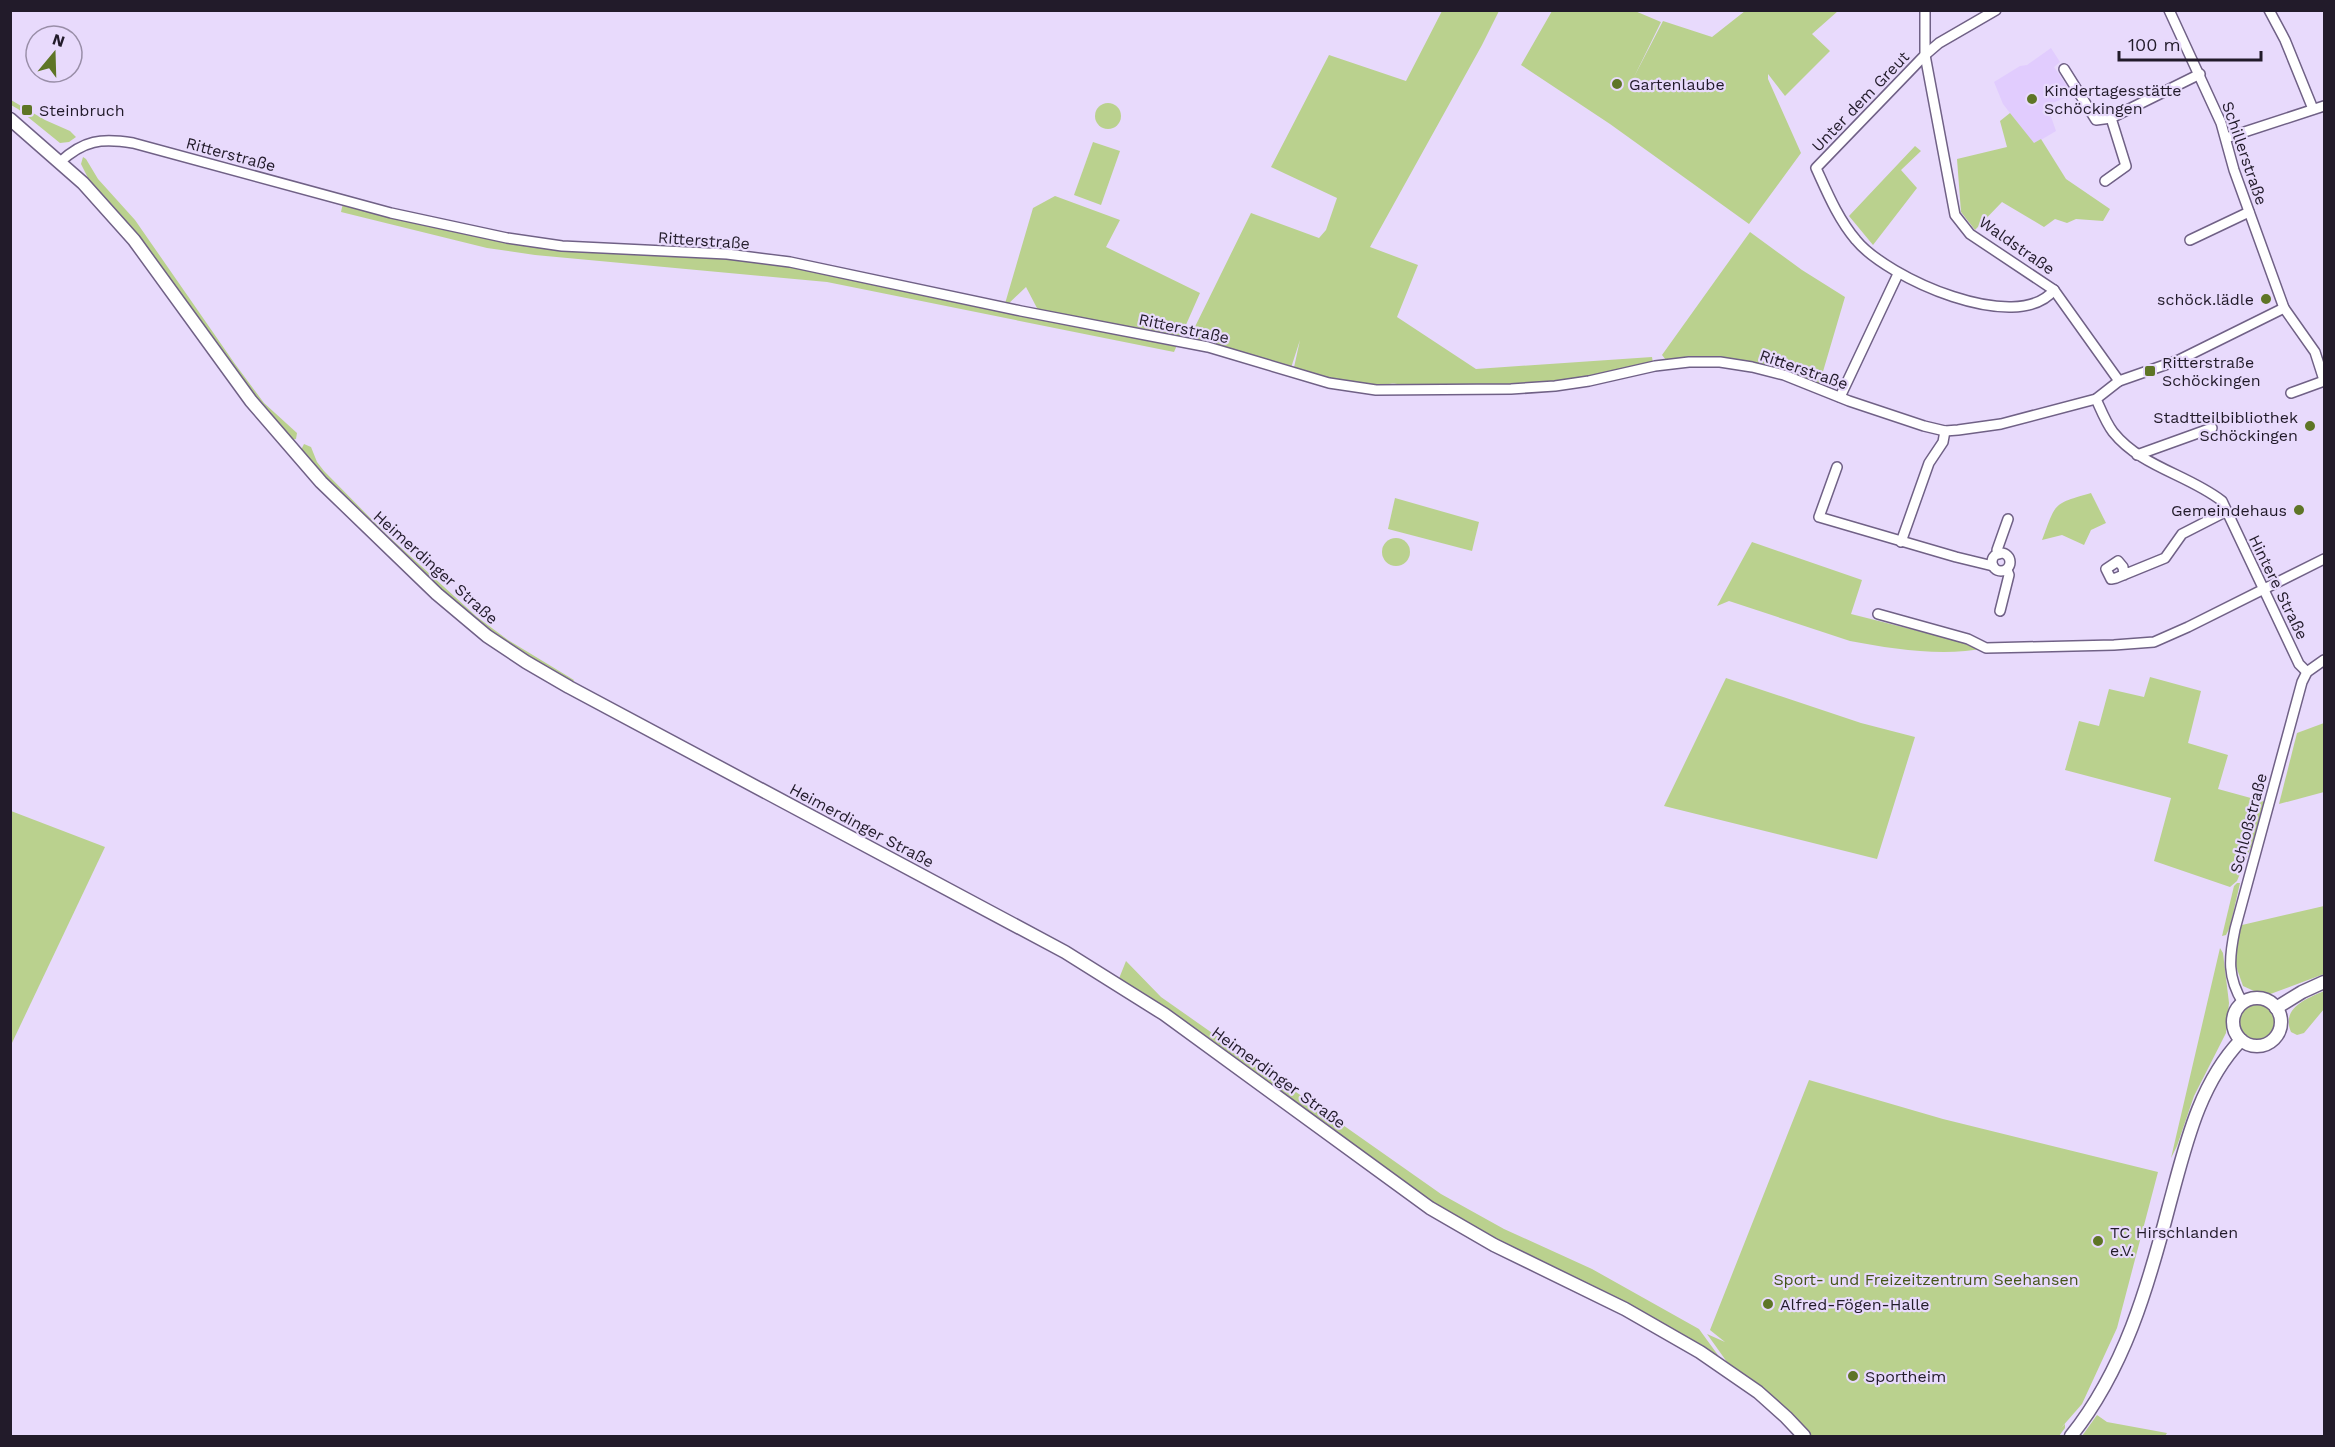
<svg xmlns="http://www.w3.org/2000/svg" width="2335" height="1447" font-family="'Work Sans',sans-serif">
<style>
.built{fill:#e1ccfe}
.green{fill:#bad18e;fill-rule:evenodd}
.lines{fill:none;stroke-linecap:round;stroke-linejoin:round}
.street-casing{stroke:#706186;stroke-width:12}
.secondary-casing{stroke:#706186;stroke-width:15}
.street{stroke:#fff;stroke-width:9}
.secondary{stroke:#fff;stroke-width:12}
.poi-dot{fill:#5e7526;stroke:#e8dafc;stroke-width:2}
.labels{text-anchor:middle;stroke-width:4.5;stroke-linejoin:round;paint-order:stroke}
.poi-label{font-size:16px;fill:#221b2a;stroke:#e8dafc;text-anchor:start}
.street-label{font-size:16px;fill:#221b2a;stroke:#e8dafc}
.park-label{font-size:16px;fill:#455619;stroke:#e8dafc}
</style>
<rect width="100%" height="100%" fill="#e8dafc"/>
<!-- built -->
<polygon class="built" points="2051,48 2060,62 2054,67 2073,95 2047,105 2056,131 2034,144 2003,104 1994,82 2020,66 2027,65"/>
<!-- green -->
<g class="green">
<path d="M1442 11H1499L1482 45 1370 247 1418 265 1397 317 1476 369 1652 357 1654 370C1557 386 1465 389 1367 389L1397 383 1356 388 1293 372 1300 340 1290 371 1187 343 1251 213 1319 238 1326 230 1337 198 1271 167 1329 55 1406 81Z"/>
<polygon points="1552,11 1635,11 1661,22 1634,77 1663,21 1712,37 1745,11 1838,11 1812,34 1830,51 1785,96 1768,74 1768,79 1801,153 1749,224 1610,124 1521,65"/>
<polygon points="11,100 45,120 70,131 76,137 69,142 60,143 18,109 11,105"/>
<circle cx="1108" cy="116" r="13"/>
<polygon points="2010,113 2034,143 2041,139 2066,179 2110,209 2103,221 2076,219 2067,223 2055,219 2044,227 2002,202 1975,230 1961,212 1957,159 2007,147 2000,121"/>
<polygon points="1093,142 1120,151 1101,205 1074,195"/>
<polygon points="1915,146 1921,151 1901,170 1917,188 1873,245 1849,216"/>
<polygon points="83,157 86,159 98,179 135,220 235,364 264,403 297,433 296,439 290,440 283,434 114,207 89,180 81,164"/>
<path d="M1055 196 1120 220 1106 247 1200 293 1174 352 827 282 535 255 487 248 341 212 343 203 524 244 748 261 832 273 1004 307 1033 208ZM1026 287 1038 310 1005 307Z"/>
<polygon points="1750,232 1802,270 1845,297 1819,385 1689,358 1666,360 1662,355"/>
<polygon points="304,444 311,447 317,462 324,471 387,535 477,617 508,640 574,680 571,685 480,626 398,554 300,452"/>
<path d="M2091 493 2106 523 2091 530 2084 545 2062 535 2042 540C2056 503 2052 504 2091 493Z"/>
<polygon points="1395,498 1479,522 1472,551 1388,529"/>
<circle cx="1396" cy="552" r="14"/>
<path d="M1752 542 1862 580 1851 614 1986 648C1943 657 1893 649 1850 641L1729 601 1717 606Z"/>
<polygon points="2150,677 2201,691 2188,743 2228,755 2218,789 2269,803 2237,881 2230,887 2154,861 2171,798 2065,770 2079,721 2099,726 2109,689 2144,697"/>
<polygon points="1726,678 1861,723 1915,737 1877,859 1664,806"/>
<polygon points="2324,723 2324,792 2279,804 2297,733"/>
<polygon points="11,811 105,847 11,1045"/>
<polygon points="2237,883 2240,883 2230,927 2226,935 2222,936 2234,886"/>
<polygon points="2324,906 2324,974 2265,996 2243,986 2231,952 2242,925"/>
<polygon points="2220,948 2223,953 2229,1003 2226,1033 2194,1096 2177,1146 2171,1158"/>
<polygon points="1126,961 1161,997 1441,1194 1504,1229 1592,1269 1699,1329 1723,1362 1627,1304 1585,1282 1547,1268 1454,1220 1118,981"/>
<path d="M2324 991V1009L2304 1033 2297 1035 2291 1032C2281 1008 2306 999 2324 991Z"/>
<circle cx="2257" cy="1022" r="18"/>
<polygon points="1809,1080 1943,1119 2158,1172 2117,1328 2082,1404 2061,1428 2065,1424 2065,1428 2059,1436 1811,1436 1790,1414 1727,1362 1707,1334 1725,1342 1710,1330"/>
<polygon points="2097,1415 2107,1422 2167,1433 2165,1436 2082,1436"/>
</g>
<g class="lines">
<!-- street casing -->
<g class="street-casing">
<g id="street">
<polyline points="1925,10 1925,55 1955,215 1970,234 2054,290 2119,381"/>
<path d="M1996 10 1939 43 1925 55 1816 168C1827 192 1838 219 1856 240 1887 278 2017 336 2054 290"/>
<polyline points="2169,10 2221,123 2234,170 2284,308 2315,352 2324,380"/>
<polyline points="2269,10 2285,40 2313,109"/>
<polyline points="2064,69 2096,120 2111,118"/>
<polyline points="2226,138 2324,106"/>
<path d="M60 162C84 140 101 138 133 143L391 213 507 238 562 246 727 254 790 262 1021 311 1208 347 1329 383 1376 390 1511 389 1555 386 1589 381 1655 366 1689 362H1720L1752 367 1784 375 1849 401 1924 426 1945 431 1958 430 2001 424 2096 399 2119 381 2179 360 2284 308"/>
<polyline points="2105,181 2126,166 2111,118 2200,74"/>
<polyline points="2190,240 2249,212"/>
<polyline points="2291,393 2324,381"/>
<polyline points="1840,397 1898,274"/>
<path d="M2096 399C2101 410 2106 423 2113 432 2141 467 2187 474 2222 501L2299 664 2307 672"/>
<polyline points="2137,455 2212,428"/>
<polyline points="1837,467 1819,517 1956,557 1993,566"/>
<polyline points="1901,542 1929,463 1943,442 1945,431"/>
<circle cx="2001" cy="562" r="9"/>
<polyline points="1999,554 1997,550 2008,519"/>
<polyline points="2124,575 2123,567 2118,561 2106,569 2111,579 2116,578 2165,558 2182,534 2227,511"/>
<polyline points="2000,611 2009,575 2007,570"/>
<polyline points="1878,614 1968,639 1986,648 2114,645 2154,642 2188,627 2324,559"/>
<path d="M2243 1003C2227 977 2229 958 2235 929L2302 682 2307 672 2324 660"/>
</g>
</g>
<!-- secondary casing -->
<g class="secondary-casing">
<g id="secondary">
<polyline points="10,119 83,183 134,240 251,401 321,482 437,594 487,636 526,662 569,687 1065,952 1164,1014 1430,1208 1494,1245 1625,1309 1700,1352 1758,1392 1786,1417 1804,1436"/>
<circle cx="2257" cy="1022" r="24"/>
<polyline points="2276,1008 2302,992 2324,982"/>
<path d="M2071 1436C2124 1370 2148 1287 2169 1206 2185 1148 2198 1085 2241 1040"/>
</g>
</g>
<!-- street -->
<use href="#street" class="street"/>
<!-- secondary -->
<use href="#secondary" class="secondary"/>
</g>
<!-- markers -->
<g class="poi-dot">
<circle cx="1617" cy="84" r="6"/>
<circle cx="2032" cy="99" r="6"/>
<rect x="21" y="104" width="12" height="12" rx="3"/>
<circle cx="2266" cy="299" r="6"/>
<rect x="2144" y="365" width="12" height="12" rx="3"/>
<circle cx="2310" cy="426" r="6"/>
<circle cx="2299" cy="510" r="6"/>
<circle cx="2098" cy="1241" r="6"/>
<circle cx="1768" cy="1304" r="6"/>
<circle cx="1853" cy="1376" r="6"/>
</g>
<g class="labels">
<!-- poi labels -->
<g class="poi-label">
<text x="1629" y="90">Gartenlaube</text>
<text x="2044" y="96">Kindertagesstätte<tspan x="2044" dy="18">Schöckingen</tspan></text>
<text x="39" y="116">Steinbruch</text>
<text x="2254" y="305" text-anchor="end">schöck.lädle</text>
<text x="2162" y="368">Ritterstraße<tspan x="2162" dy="18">Schöckingen</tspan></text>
<text x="2298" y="423" text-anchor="end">Stadtteilbibliothek<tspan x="2298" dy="18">Schöckingen</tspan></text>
<text x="2287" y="516" text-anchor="end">Gemeindehaus</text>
<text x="2110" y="1238">TC Hirschlanden<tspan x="2110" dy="18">e.V.</tspan></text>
<text x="1780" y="1310">Alfred-Fögen-Halle</text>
<text x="1865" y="1382">Sportheim</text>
</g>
<!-- street labels -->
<g class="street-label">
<text transform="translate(1860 101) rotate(-46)" y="6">Unter dem Greut</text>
<text transform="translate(2245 153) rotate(71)" y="6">Schillerstraße</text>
<text transform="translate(231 154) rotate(15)" y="6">Ritterstraße</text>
<text transform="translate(704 240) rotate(4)" y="6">Ritterstraße</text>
<text transform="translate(2017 245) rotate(35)" y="6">Waldstraße</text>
<text transform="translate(1184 328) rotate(12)" y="6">Ritterstraße</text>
<text transform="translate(1804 369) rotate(19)" y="6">Ritterstraße</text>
<text transform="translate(436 567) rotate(42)" y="6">Heimerdinger Straße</text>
<text transform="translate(2279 587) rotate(64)" y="6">Hintere Straße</text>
<text transform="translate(2248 823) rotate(-75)" y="6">Schloßstraße</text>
<text transform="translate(862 825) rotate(28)" y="6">Heimerdinger Straße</text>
<text transform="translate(1279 1077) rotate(36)" y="6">Heimerdinger Straße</text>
</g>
<!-- park labels -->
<g class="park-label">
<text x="1926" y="1285">Sport- und Freizeitzentrum Seehansen</text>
</g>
</g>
<!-- border -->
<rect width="2335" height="1447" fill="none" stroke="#221b2a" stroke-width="24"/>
<!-- north arrow -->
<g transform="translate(54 54) rotate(19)"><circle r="28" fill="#e8dafc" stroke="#998ea8" stroke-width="1.5"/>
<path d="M0-4.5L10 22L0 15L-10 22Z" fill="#5e7526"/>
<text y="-9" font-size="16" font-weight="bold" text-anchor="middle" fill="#221b2a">N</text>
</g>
<!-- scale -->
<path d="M2119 51v9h142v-9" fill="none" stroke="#221b2a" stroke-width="3"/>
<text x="2128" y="51" font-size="18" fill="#221b2a" stroke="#e8dafc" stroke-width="4.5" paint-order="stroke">100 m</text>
</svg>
